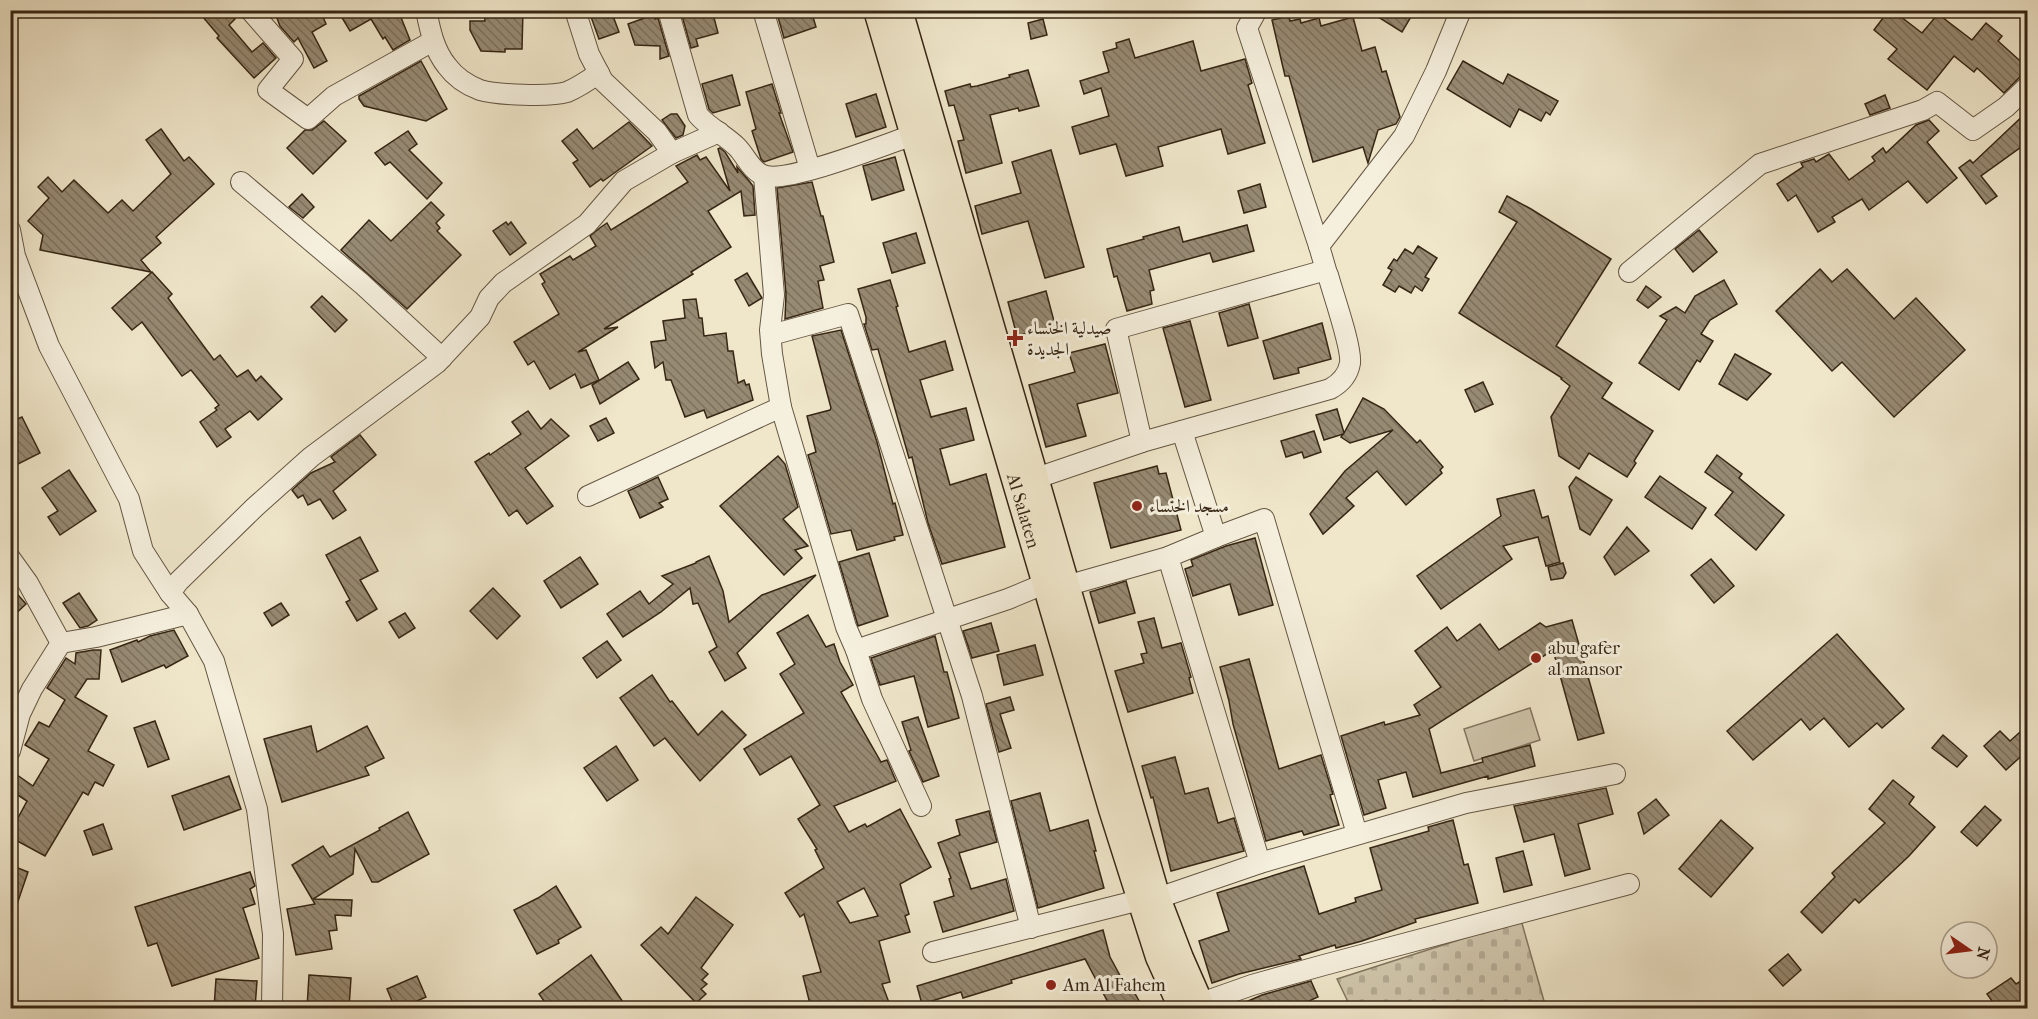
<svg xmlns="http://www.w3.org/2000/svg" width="2038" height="1019" font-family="'IM FELL French Canon',Amiri,serif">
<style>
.cemetery{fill:url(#cemetery-stones);stroke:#837660;stroke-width:1.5}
.green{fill:#d0c6ac;stroke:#837660;stroke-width:1.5}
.building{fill:url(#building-back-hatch);stroke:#362614;stroke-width:1.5;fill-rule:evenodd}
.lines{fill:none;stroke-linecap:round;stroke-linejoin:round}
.minor-casing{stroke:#645642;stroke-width:22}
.major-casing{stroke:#362614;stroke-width:27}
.minor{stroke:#f5efdd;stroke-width:20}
.major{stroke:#f0e7cb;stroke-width:24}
.poi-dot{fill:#8f2418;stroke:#f5efdd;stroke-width:2}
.labels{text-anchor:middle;stroke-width:6;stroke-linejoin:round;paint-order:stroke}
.poi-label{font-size:18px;fill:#362614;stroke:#f5efdd;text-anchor:start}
.street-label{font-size:18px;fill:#362614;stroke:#f5efdd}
</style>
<defs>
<pattern id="cemetery-stones" width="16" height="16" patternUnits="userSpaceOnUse" patternTransform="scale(1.5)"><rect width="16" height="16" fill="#d0c6ac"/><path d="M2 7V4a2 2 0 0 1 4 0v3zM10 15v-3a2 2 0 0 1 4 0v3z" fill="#b3aa93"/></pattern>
<pattern id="building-back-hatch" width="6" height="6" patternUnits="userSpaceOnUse" patternTransform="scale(1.5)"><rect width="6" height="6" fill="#978a73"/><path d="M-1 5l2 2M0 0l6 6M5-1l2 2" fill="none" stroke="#7c715d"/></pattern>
</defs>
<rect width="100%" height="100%" fill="#f0e7cb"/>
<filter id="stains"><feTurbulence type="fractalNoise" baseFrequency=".00333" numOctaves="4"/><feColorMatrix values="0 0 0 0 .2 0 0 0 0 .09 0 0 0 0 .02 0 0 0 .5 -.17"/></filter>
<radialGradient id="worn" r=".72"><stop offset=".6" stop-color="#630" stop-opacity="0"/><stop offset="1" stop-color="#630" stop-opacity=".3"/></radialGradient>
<!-- cemetery -->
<polygon class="cemetery" points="1521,920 1546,1008 1351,1008 1337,979"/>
<!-- green -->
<polygon class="green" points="1530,708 1540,740 1474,761 1464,729"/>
<!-- building -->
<g class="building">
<polygon points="197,10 228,10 235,19 229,25 252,52 263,43 276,58 254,78 217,38 219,36"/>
<polygon points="274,10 320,10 326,24 312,32 327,61 314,68 298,38 294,42 280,26"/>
<polygon points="351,10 398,10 410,40 393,50 385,37 383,39 371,19 350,31 341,16"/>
<polygon points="484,10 523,10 522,49 505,49 505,52 481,51 470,30 470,21 485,21"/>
<polygon points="601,10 606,10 608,18 613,16 619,32 599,39 590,14"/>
<polygon points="686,10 712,10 718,33 696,39 698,46 691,48 681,12"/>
<polygon points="776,10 811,10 816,27 784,38"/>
<polygon points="1367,10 1415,10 1402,32"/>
<polygon points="1889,10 1892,10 1922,33 1938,14 1972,40 1986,23 2002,36 1998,41 2028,68 2028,74 2020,77 2004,93 1977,68 1974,72 1954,56 1927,90 1888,59 1897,49 1874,30"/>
<polygon points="653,15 655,19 658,18 669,56 660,59 660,46 635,45 628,24"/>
<polygon points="1289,16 1290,21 1300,19 1301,23 1319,18 1321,26 1353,17 1362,51 1375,47 1382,72 1386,71 1400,117 1396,124 1378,130 1368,163 1363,147 1313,162 1289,76 1285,76 1272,20"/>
<polygon points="1043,19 1047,35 1031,39 1028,23"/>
<polygon points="1129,39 1135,58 1193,41 1201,71 1245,59 1252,83 1248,85 1265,143 1228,154 1221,129 1158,147 1163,166 1126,176 1116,144 1080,154 1072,127 1109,116 1101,88 1084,94 1080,81 1109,72 1103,52 1117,48 1116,43"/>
<polygon points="421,61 447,109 426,121 364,106 359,99 359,96"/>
<polygon points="1463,61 1503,84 1508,74 1558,101 1550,115 1546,112 1541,121 1519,109 1510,127 1447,89"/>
<polygon points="1028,70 1039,106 1019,111 1018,108 990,115 1002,163 966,173 958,141 964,140 954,105 949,106 945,91 970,84 971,87 977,86 1010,77 1009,75"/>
<polygon points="732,75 740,105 713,113 709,109 702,84"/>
<polygon points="772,84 781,113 779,113 793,152 764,162 761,159 752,131 756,129 746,92"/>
<polygon points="876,94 886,127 856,137 846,104"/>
<polygon points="1885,95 1890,108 1870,115 1865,104"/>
<polygon points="2028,111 2028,142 1981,176 1997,196 1986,204 1959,168 1970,160 1973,163"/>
<polygon points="671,114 677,114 685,126 683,135 676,138 662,120"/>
<polygon points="1929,120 1939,131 1927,142 1957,178 1927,203 1908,181 1869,210 1862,199 1832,217 1835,222 1818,232 1796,195 1788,201 1777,184 1803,167 1801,163 1814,159 1816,162 1829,154 1849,180 1875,161 1872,157 1883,148 1886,153 1916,125"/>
<polygon points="324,121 346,141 313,174 287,148 305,130 312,130"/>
<polygon points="629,122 652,146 603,181 601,179 590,187 573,163 578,160 562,141 577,129 593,149"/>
<polygon points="161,129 184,161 189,157 214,184 156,237 161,243 141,260 151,272 40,250 43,235 28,221 49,198 38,187 48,177 62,192 74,180 108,213 122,200 133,211 171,174 146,140"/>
<polygon points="408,131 417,144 409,150 442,183 427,199 390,162 385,165 375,153"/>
<polygon points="720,148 725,152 738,173 737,167 750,182 753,186 755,215 744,216 741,191 708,211 731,247 691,272 693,274 604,329 618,327 578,352 586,350 599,380 581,388 575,374 550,389 534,361 528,365 514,342 559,314 542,284 545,282 540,274 570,256 573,260 596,246 590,236 601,227 607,223 611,230 688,182 676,166 697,155 700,160 706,157 730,191 718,149"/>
<polygon points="1051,150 1084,267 1045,278 1028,221 982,234 975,206 1021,193 1012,162"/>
<polygon points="895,157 904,190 872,200 863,166"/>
<polygon points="812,182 821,216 823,216 834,262 820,266 824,280 818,281 823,308 785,319 786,294 777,188"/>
<polygon points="1260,184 1266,207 1244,213 1238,191"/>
<polygon points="302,194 314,207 303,218 289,207"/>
<polygon points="1507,196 1531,209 1611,259 1556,346 1612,383 1602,398 1653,431 1634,461 1636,463 1627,477 1589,453 1579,469 1559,456 1551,417 1570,386 1561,379 1562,378 1459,313 1517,222 1499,212"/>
<polygon points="431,202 444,215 436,223 440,228 437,231 461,255 407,309 341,250 369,220 391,241"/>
<polygon points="506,222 508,225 511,222 526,243 510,255 493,231"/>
<polygon points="1247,225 1254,251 1213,262 1210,253 1149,270 1154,290 1150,291 1152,304 1127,311 1117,276 1114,277 1107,249 1144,239 1143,237 1179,227 1183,242"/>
<polygon points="1699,230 1717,252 1693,272 1675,249"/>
<polygon points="916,233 925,263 892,273 883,243"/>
<polygon points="1418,246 1437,258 1425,277 1429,279 1422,291 1415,286 1411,293 1399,286 1395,292 1383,285 1392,270 1388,268 1394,259 1397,261 1405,249 1413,254"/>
<polygon points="1820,269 1832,282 1847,269 1894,319 1916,298 1965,350 1894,417 1842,362 1832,371 1776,311"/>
<polygon points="152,272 172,294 168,298 214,360 220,355 237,377 248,370 256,381 261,376 282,399 258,420 250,411 225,429 231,437 217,447 200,422 217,410 215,408 219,405 191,370 182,376 142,322 132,330 112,308"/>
<polygon points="747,273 762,298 749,306 735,280"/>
<polygon points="890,280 898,306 896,307 909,352 945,341 953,370 920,380 931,417 966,408 974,440 940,449 950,485 986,474 1005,547 942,564 928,523 912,457 909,458 878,349 872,350 864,324 866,324 866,317 858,289"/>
<polygon points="1724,280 1737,304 1710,320 1701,334 1713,341 1700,362 1697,360 1679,390 1639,363 1667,320 1660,316 1676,307 1685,313 1695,296"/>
<polygon points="1646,286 1661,297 1648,308 1637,300"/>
<polygon points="1046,291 1055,325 1017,336 1008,302"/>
<polygon points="322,296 347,320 335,332 311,307"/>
<polygon points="696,299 699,318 702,318 704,336 726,333 728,351 733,351 738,383 744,380 746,385 749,384 753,400 707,418 704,410 685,417 671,380 666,380 663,362 655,368 651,342 666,340 663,321 685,318 683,300"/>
<polygon points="1249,304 1258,338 1228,346 1219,313"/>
<polygon points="1190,321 1211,400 1185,407 1163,328"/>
<polygon points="1322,323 1331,359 1298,368 1299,373 1274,379 1263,341"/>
<polygon points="841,330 877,442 893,504 895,503 903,535 894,537 895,540 857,550 851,530 831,534 808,455 816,452 807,416 830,410 831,408 812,336"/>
<polygon points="1105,344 1118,393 1077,404 1086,436 1046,447 1029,385 1075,372 1069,353"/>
<polygon points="1735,354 1771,374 1747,400 1719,384"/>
<polygon points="628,362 639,379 600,404 592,385"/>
<polygon points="1483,382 1493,404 1475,412 1465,390"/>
<polygon points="1363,398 1384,409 1417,443 1420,440 1443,467 1440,470 1442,473 1406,505 1377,471 1346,498 1354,506 1323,534 1310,514 1345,471 1393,430 1350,443 1341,437 1343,434 1324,440 1316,415 1337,409 1344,433"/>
<polygon points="528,411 541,429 551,419 569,436 525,468 553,506 527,524 517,510 509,516 475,462 489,453 490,455 521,434 512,422"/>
<polygon points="22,417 40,453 10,468 10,422"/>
<polygon points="606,418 614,433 598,441 590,426"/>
<polygon points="1314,431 1321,452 1304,458 1302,452 1286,457 1281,441"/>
<polygon points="360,435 376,455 333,491 346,510 333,519 320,499 308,505 303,495 298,498 292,490 311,473 335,462 331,457"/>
<polygon points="1717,455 1742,474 1739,478 1784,515 1756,550 1715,515 1733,492 1705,472"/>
<polygon points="778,456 785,464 798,507 783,519 808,546 795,550 802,558 784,575 720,506"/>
<polygon points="1157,466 1159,474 1166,473 1181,530 1111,548 1094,483"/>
<polygon points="69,470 96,511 60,535 48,517 58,511 42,488"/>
<polygon points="1660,476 1706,508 1692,529 1645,497"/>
<polygon points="658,477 668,499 659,503 663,507 640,518 628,491"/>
<polygon points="1576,477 1612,500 1590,535 1580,529 1569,487"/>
<polygon points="1534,490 1542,518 1548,516 1560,562 1546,566 1538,537 1503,546 1512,559 1441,609 1417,576 1501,516 1497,499"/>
<polygon points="1627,527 1649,551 1615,575 1604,557"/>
<polygon points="360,537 378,571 360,580 377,609 357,621 346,602 350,600 326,555"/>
<polygon points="1255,538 1273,605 1239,615 1230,584 1193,596 1185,569 1193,566 1191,560 1226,546"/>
<polygon points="869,553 888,616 858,626 839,562"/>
<polygon points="709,556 723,591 729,622 762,595 816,575 737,653 746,668 725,681 709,652 717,647 698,603 693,604 690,588 661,612 623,637 607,614 640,591 649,604 673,584 662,576 696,563 696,562"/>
<polygon points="580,557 598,584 561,608 544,581"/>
<polygon points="1711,559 1734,586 1714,603 1691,575"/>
<polygon points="1563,563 1566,573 1563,578 1551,580 1548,567"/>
<polygon points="1126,581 1135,613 1099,623 1090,592"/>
<polygon points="10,586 26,604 10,619"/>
<polygon points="493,588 520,616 497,639 470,611"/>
<polygon points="79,593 97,620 88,626 80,628 63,603"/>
<polygon points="281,603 289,615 272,626 264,613"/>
<polygon points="405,613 415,628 399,638 389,622"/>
<path d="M808 615 826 647 834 644 840 662 853 685 841 692 881 762 887 760 896 781 834 806 849 832 865 824 867 827 900 809 931 867 900 884 909 914 905 916 910 932 879 941 890 982 882 984 891 1008H811L803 976 821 972 804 914 800 917 785 893 824 868 815 850 817 849 798 819 820 805 791 756 760 775 744 749 804 713 780 674 795 664 777 633ZM864 888 878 916 850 923 837 902Z"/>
<polygon points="1154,618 1162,648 1181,643 1191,677 1189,678 1193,693 1128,712 1115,671 1144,663 1141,654 1147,653 1138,622"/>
<polygon points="1572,620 1604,733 1578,740 1553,650 1429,729 1441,773 1483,762 1482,758 1530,745 1535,766 1488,779 1488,776 1413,797 1406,772 1378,780 1386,808 1364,815 1341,736 1384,722 1385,725 1420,715 1414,705 1441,687 1415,651 1447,627 1457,641 1480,624 1499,650 1540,623 1546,627"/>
<polygon points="991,623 999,651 972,658 963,631"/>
<polygon points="174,630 188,656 166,668 164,665 122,682 110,650 137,640 138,642 150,636"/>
<polygon points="1837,634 1904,709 1882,728 1877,723 1849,747 1824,718 1810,730 1801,719 1753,760 1727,731"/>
<polygon points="935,636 944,672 947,672 959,718 928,727 914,676 880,685 871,658"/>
<polygon points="607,641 621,660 597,678 583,658"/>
<polygon points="1035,645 1043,675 1004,685 997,655"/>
<polygon points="93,650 101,650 99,679 87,679 75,697 107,716 88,751 114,765 103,786 95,782 88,795 83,792 45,856 10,837 10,833 27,801 10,790 10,784 17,775 33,786 49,759 25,745 39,722 49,727 65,700 47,688 66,658 75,664 76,653"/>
<polygon points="1249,659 1279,769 1321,755 1333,794 1330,795 1339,825 1304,835 1302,831 1266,841 1233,724 1229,701 1220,667"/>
<polygon points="652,675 670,702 672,701 698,735 722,711 746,735 700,781 665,738 654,746 620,698"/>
<polygon points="1010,697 1014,710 1000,714 1011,748 999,752 986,704"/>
<polygon points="918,717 939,776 923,782 909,751 911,750 902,722"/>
<polygon points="155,721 169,759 148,767 134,728"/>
<polygon points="2028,725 2028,750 2006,770 1984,746 2000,731 2010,741"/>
<polygon points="311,726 317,752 367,726 384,758 365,767 369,775 282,802 264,739"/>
<polygon points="1943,735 1967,756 1957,767 1932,748"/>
<polygon points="616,746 638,780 607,801 584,768"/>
<polygon points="1175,757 1185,794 1208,788 1218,823 1234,818 1244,851 1171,871 1153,797 1151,798 1142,766"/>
<polygon points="229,776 241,809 184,830 172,796"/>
<polygon points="1893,780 1914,797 1909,804 1935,827 1909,856 1859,903 1855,899 1822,933 1801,912 1835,877 1832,873 1885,823 1869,809"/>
<polygon points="1606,788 1613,814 1578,824 1590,869 1565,876 1554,834 1524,842 1514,806"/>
<polygon points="1040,793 1050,831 1088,820 1096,851 1094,851 1104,888 1038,908 1011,801"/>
<polygon points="1656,799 1669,815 1644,834 1638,813"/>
<polygon points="1985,806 2001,820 1977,846 1961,832"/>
<polygon points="989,811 997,842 959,853 971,889 1006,879 1014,911 943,932 934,902 954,896 949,879 951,878 938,843 960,835 956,820"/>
<polygon points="408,812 429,854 378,882 372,882 355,849 353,874 313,899 352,900 351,916 335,915 337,930 329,931 332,949 296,955 287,909 315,904 292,865 323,846 330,857 380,830 379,828"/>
<polygon points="1453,820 1464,865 1468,864 1478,903 1415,919 1416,922 1362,941 1336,948 1335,945 1299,956 1301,959 1239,974 1212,983 1199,941 1229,931 1217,893 1304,866 1319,914 1356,902 1355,898 1382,890 1370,848 1429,831 1428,827"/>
<polygon points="1721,820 1753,848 1711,897 1679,869"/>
<polygon points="103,824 112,849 93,855 84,831"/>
<polygon points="1523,851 1532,885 1504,892 1496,858"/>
<polygon points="10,865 28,872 13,916 10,915"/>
<polygon points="250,872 255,886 250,889 255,904 243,908 259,958 172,986 157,943 148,946 135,907"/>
<polygon points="556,886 581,927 558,940 559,943 537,954 514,910 538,898"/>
<polygon points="696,897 733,925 701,968 708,974 702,980 707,984 701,989 706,994 696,1003 641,945 661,927 668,934"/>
<polygon points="1103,930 1110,957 1129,992 1133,990 1143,1008 1111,1008 1085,959 1011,980 1012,983 963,998 961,992 922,1004 917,986"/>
<polygon points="1788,954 1801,970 1783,986 1769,970"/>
<polygon points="591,955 627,1008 549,1008 539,994"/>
<polygon points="309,975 351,978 349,1008 307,1008"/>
<polygon points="417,976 426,997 401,1008 395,1008 387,989"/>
<polygon points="2028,977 2028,1008 1997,1008 1987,994 2011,978 2016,984"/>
<polygon points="216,979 257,981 255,1008 214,1008"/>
<polygon points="1311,981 1318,997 1294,1008 1232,1008 1262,995"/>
</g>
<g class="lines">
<!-- minor casing -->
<g class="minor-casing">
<g id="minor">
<polyline points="250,10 293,59 268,90 308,119 334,96 433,41"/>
<path d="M426 10C430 30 434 50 447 66 455 77 467 85 480 90 496 95 551 97 567 92 579 87 589 80 599 73"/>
<polyline points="575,10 589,54 603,81 657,132 672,153"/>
<path d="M668 10 698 115C709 128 725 135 737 147 746 156 752 173 766 176 791 182 884 145 913 135"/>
<polyline points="763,10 810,169"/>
<polyline points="1257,10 1247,28 1319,246"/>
<polyline points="764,176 774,295 770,330 772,354 781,407 846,627 856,650 872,699 921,806"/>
<polyline points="241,182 362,284 442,358"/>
<polyline points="10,230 15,256 49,346 129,499 143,551 170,593"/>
<polyline points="1629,272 1760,164 1923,110 1937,102 1973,130 2006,107 2028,86"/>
<polyline points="771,335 848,314 972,696 1031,928"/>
<polyline points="1142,442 1116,329 1326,270 1319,246 1404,136 1436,71 1461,10"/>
<path d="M1022 483 1142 442 1330 389C1341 383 1348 375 1350 363 1352 347 1333 294 1328 275"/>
<polyline points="588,496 781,407"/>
<polyline points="1216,537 1264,519 1357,834"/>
<polyline points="1168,557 1260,863"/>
<polyline points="10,558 28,583 61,643"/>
<polyline points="1055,589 1168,557 1216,537 1182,431"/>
<polyline points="856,650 1008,599 1044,584"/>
<polyline points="10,751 20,714 32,689 61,643 96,637 188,614"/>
<polyline points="933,952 1140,900 1158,898 1260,863 1466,803 1615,774"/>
<polyline points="1186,1006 1201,1003 1252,985 1324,965 1629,884"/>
<polyline points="272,1008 273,934 257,809 214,661 188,614 170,593 179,581 255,507 311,457 437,363 480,317 489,298 503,283 587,224 624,181 672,153 719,132"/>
</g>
</g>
<!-- major casing -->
<g class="major-casing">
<g id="major">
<path id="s1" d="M876 10 1111 809 1158 957 1181 1008"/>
<polyline points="900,10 1158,898 1181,958 1203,1008"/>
</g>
</g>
<!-- minor -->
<use href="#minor" class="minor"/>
<!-- major -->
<use href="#major" class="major"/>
</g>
<!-- markers -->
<g class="poi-dot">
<path d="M1012 329h6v6h6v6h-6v6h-6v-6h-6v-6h6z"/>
<circle cx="1137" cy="506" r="6"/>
<circle cx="1536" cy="658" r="6"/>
<circle cx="1051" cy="985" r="6"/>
</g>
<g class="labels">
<!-- poi labels -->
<g class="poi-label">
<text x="1027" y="334">صيدلية الخنساء<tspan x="1027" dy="21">الجديدة</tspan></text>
<text x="1149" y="512">مسجد الخنساء</text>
<text x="1548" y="654">abu gafer<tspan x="1548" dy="21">al mansor</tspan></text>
<text x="1063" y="991">Am Al Fahem</text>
</g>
<!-- street labels -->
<g class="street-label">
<text dy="6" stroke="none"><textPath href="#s1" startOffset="522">Al Salaten</textPath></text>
</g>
</g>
<!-- margin -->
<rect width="2038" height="1019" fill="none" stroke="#f0e7cb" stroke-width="36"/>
<rect x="12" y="12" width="2014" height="995" fill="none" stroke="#362614" stroke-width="3"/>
<rect x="18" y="18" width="2002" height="983" fill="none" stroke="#362614" stroke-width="1.5"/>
<!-- north arrow -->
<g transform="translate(1969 950) rotate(104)"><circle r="28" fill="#f5efdd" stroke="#a99f8d" stroke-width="1.5"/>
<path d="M0-4.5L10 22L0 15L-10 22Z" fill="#8f2418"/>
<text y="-9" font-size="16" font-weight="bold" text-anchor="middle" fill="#362614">N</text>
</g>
<rect width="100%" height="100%" filter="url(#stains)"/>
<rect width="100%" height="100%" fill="url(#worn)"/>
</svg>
